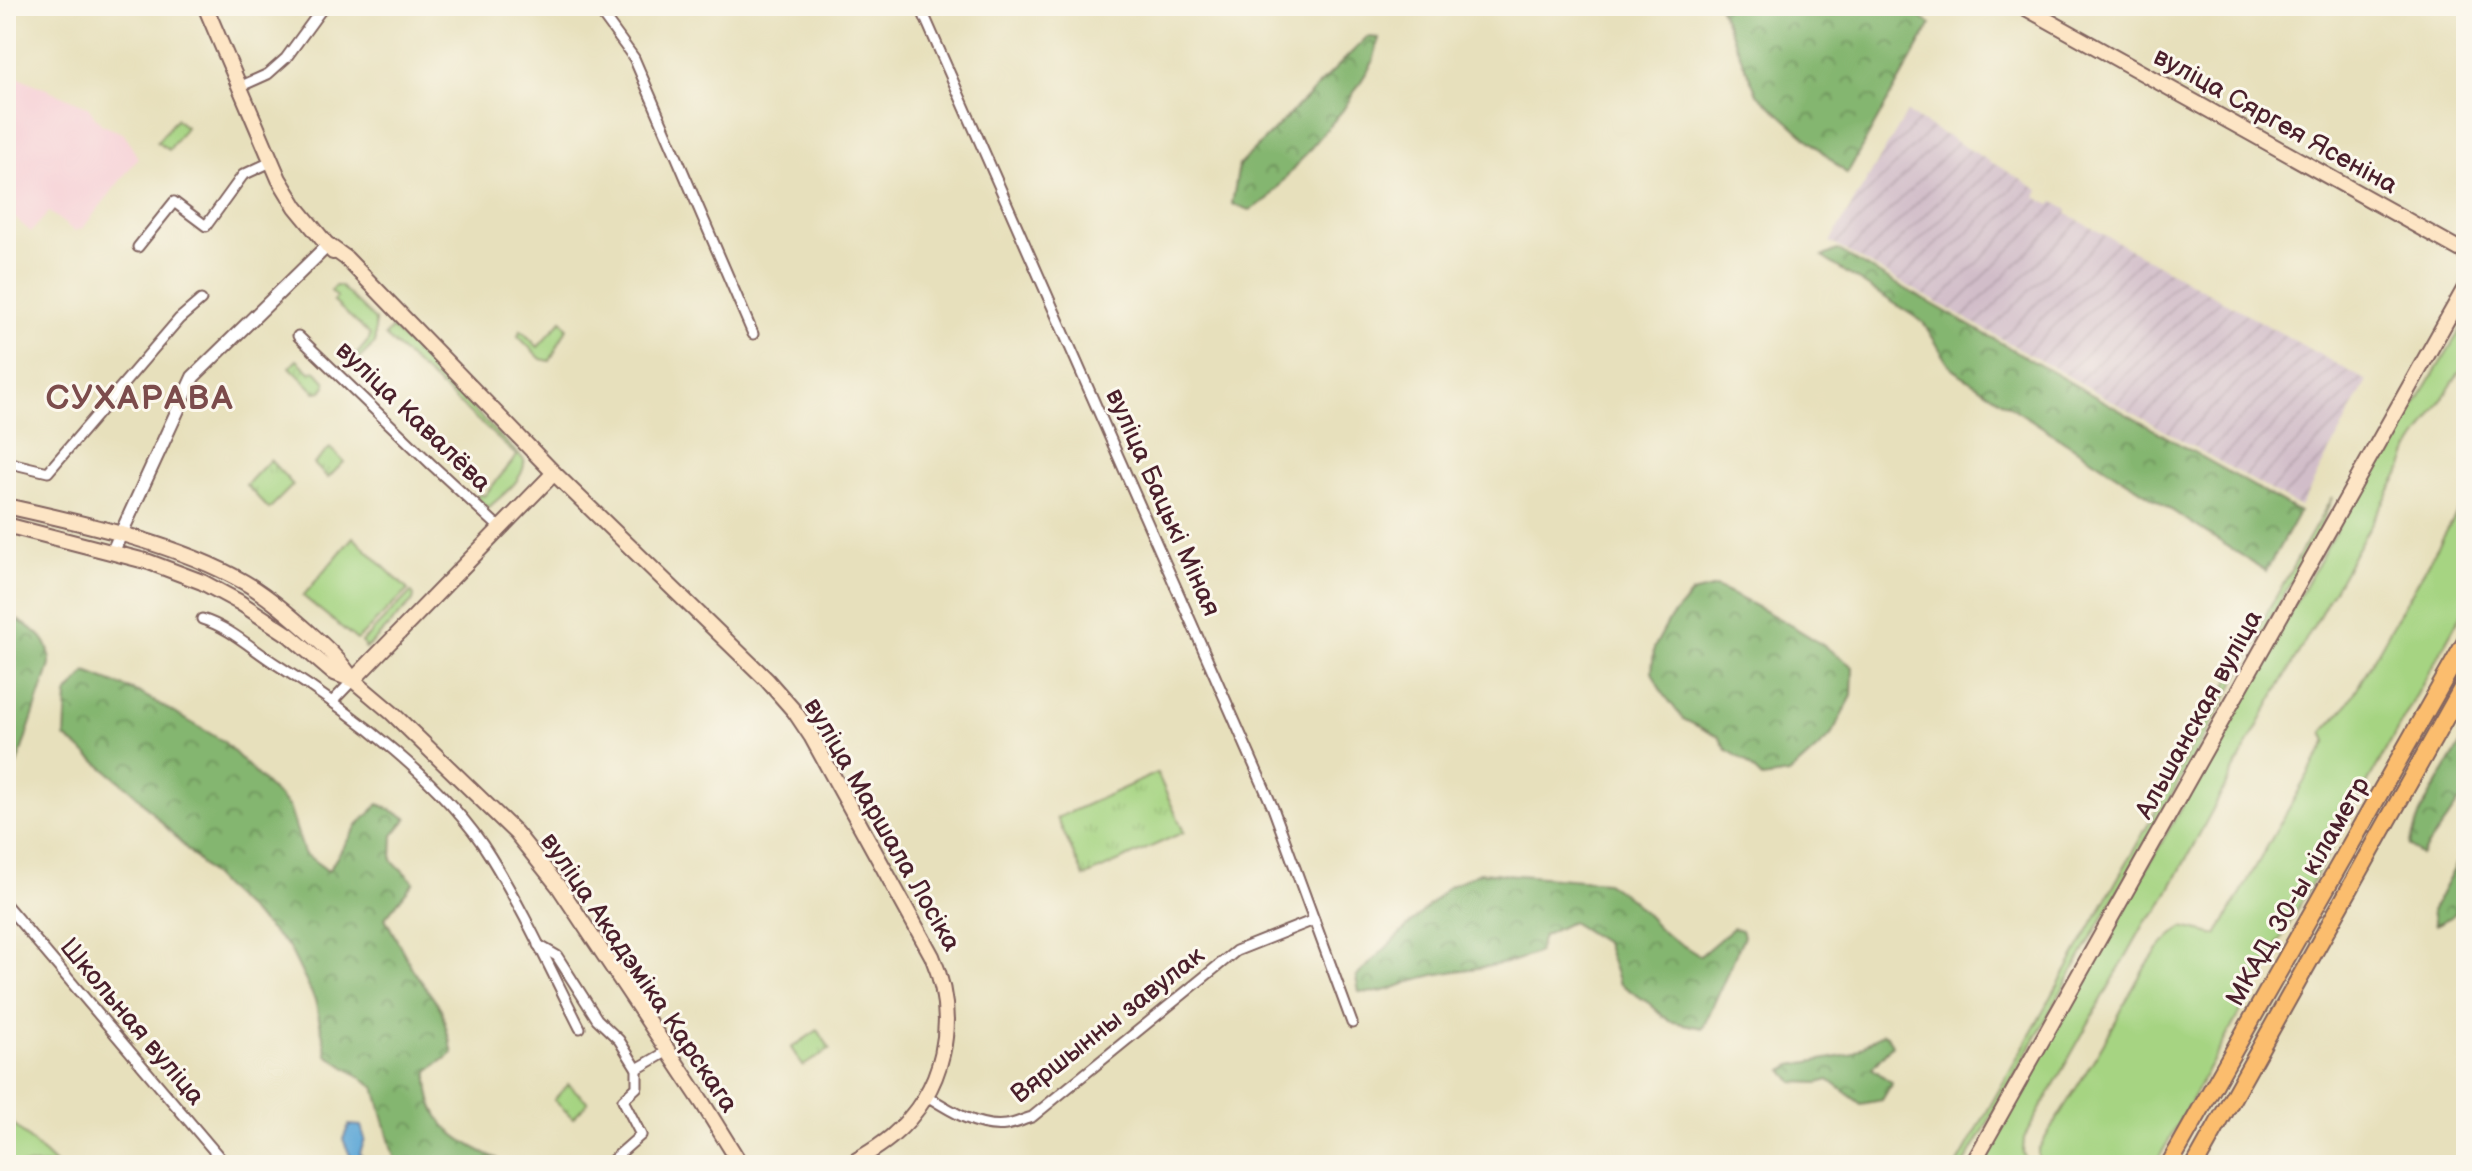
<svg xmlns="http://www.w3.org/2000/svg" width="2472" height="1171" font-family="'Balsamiq Sans',sans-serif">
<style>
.built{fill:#f6cfd6}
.industrial{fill:url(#industrial-furrows)}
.grass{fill:#a6d482;stroke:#787a56;stroke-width:2}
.forest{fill:url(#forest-crowns);stroke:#676a4e;stroke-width:2}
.park{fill:url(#park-tufts);stroke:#787a56;stroke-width:2}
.water{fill:#5fa8d7;stroke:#546481;stroke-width:2}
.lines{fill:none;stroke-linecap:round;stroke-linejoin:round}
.minor-casing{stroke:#81635e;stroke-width:13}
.tertiary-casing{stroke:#81635e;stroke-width:16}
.secondary-casing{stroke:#81635e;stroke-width:18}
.trunk-casing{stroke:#81635e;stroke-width:20}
.minor{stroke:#fff;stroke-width:9}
.tertiary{stroke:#fff;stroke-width:12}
.secondary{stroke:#fde5c5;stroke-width:14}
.trunk{stroke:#fbbd6e;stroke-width:16}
.labels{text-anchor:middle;stroke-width:6;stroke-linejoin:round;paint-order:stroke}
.street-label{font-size:26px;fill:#4a1f2b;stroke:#fbf7ec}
.district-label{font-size:34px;font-weight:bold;letter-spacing:2px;fill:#7c4c4c;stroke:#fbf7ec}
</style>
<defs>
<pattern id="industrial-furrows" width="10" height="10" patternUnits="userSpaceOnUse" patternTransform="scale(2)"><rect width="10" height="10" fill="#d1bdc9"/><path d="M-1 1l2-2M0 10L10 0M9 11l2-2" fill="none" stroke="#b5a2ad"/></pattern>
<pattern id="forest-crowns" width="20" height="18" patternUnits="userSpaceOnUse" patternTransform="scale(2)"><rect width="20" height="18" fill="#84b670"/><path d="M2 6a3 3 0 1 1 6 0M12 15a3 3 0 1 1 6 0" fill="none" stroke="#6e935c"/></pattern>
<pattern id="park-tufts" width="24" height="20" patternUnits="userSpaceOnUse" patternTransform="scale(2)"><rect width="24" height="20" fill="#a6d482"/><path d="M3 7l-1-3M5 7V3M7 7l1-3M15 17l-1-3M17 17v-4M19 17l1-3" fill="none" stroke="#90b670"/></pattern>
</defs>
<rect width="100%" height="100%" fill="#fbf7ec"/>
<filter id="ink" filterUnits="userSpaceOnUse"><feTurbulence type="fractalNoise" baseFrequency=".0125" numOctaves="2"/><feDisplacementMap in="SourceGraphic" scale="16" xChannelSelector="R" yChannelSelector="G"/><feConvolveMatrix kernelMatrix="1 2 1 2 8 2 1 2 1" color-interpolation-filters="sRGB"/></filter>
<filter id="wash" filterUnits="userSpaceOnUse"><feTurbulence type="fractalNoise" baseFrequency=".006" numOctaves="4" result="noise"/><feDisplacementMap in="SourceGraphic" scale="32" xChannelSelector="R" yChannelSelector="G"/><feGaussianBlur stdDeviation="1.8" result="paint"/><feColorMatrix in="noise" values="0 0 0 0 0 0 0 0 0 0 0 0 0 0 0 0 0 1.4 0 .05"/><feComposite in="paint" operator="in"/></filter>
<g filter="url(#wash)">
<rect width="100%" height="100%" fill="#e7e0bc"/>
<!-- built -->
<polygon class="built" points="6,72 87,106 101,124 124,134 138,158 83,228 74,231 49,212 31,232 10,214 17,204 6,194"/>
<!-- industrial -->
<polygon class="industrial" points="1907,113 2039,190 2036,197 2051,205 2054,202 2068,210 2067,214 2367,381 2300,507 1830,242"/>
<!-- grass -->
<g class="grass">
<polygon points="335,286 340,286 375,320 375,343 360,358 356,355 369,340 370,335 333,301 337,297 331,291"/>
<polygon points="562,320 567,328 550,361 541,359 518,336 521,330 538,347"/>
<polygon points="2466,321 2466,362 2409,451 2402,469 2268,707 2158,911 2146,921 2024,1138 2023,1153 2028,1165 1981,1165 2371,468 2379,463"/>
<path d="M392 328 524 460C526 479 501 496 488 508L476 497 480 494 484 496 517 456 385 336Z"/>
<polygon points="2332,497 2318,534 1964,1165 1957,1165"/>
<path d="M2466 497V606L2155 1165H2042L2038 1160V1150C2059 1114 2082 1080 2103 1044 2128 1003 2142 955 2183 927L2217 935 2327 741 2323 732 2348 704Z"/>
<polygon points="353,537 408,590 357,640 303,596"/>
<polygon points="411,592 414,596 413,601 366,649 362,642"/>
<polygon points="6,1117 56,1165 6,1165"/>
</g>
<!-- forest -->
<g class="forest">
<polygon points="1719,6 1902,6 1931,24 1847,174 1757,94"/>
<polygon points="1367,37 1379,38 1373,62 1343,110 1268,199 1250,210 1232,204 1239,165"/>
<polygon points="1837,250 2299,512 2266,571 1952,369 1923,322 1822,257"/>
<path d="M1716 587C1764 609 1812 635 1853 667L1852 696 1830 737 1789 774 1762 778 1745 761 1726 749 1719 737 1683 719 1660 689 1652 672 1654 648 1669 620 1692 593Z"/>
<path d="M6 612C28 628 52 634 50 665L17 764 6 753Z"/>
<path d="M86 672 140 693 223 741 289 807 304 853 328 871 357 826 379 804 407 818 393 835 392 860 414 882 385 918 412 968 441 1009 453 1053 428 1071C426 1122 456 1141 498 1159L496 1165H396L375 1087 327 1055 315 1000 289 947 222 886 131 790 65 737 67 694Z"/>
<polygon points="2466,735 2466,793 2421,855 2409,846 2421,811"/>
<polygon points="2466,846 2466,901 2451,917 2435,925 2432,911"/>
<path d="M1480 872 1606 882 1632 900 1665 934 1700 956 1733 928 1742 930 1744 936 1703 1028 1669 1021 1650 1004 1619 983 1605 943 1571 922 1543 936 1538 952C1503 969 1463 967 1426 977 1399 983 1391 995 1359 992L1356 977 1448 887Z"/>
<polygon points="1883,1033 1887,1035 1892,1045 1872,1068 1892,1083 1882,1100 1861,1104 1829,1080 1818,1083 1793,1082 1783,1070 1792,1065 1850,1055"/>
</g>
<!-- park -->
<g class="park">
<polygon points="176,119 186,127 169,150 157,142"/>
<polygon points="297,360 311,373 315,370 325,381 326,386 322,391 315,392 290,367"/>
<polygon points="330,448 344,462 328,478 314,464"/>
<polygon points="270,460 293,485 269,509 246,485"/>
<polygon points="1157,773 1184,832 1084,877 1057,818"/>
<polygon points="818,1030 830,1049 803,1066 791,1048"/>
<polygon points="568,1084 588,1102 573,1118 554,1100"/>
</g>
<!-- water -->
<polygon class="water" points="349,1125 361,1126 365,1139 360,1153 364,1165 354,1165 343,1139"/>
</g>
<g filter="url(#ink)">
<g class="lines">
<!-- minor casing -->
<g class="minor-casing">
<g id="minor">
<polyline points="596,6 634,58 753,334"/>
<polyline points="920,6 1273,808 1352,1023"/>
<polyline points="239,87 268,74 286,58 324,6"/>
<polyline points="138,247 174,202 206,226 243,175 271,162"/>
<polyline points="298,336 431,464 499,527"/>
<polyline points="6,462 48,472 179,319 201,300"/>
<path d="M202 619C231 628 253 650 279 666 350 711 446 784 490 856 524 911 551 971 580 1028"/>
<polyline points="332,702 353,680"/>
<polyline points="6,905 226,1165"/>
<polyline points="538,945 557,956 597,1019 619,1040 637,1069 637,1087 623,1100 641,1135 607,1165"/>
<polyline points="637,1069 668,1051"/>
<path d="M927 1096C949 1110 979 1129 1006 1125 1015 1124 1024 1119 1032 1117L1236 951 1314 920"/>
</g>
</g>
<!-- tertiary casing -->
<g class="tertiary-casing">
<polyline id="tertiary" points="113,551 193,377 328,245"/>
</g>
<!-- secondary casing -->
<g class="secondary-casing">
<g id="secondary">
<polyline points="205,6 279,179 296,207 333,252"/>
<polyline points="2022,6 2466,253"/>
<path d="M328 245 346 258 554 473 767 680 795 712 811 736 932 956C960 1021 945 1091 891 1137 878 1148 863 1156 849 1165"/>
<path d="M6 506C82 523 176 543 244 582 265 594 284 610 302 626 321 643 339 658 352 679"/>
<polyline points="6,525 149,562 202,582 239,602 289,635 332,672 353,680 392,713 516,833 559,887 702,1102 741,1165"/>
<polyline points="353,680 554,473"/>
<polyline points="1972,1165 2466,286"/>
</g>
</g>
<!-- trunk casing -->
<g class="trunk-casing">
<g id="trunk">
<polyline points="2169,1165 2466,641"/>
<polyline points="2195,1165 2466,681"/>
</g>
</g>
<!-- minor -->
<use href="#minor" class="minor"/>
<!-- tertiary -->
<use href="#tertiary" class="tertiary"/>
<!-- secondary -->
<use href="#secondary" class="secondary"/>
<!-- trunk -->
<use href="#trunk" class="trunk"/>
</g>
</g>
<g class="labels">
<!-- street labels -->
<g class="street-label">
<text transform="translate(2276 120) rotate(29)" y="9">вуліца Сяргея Ясеніна</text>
<text transform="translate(414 416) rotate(44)" y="9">вуліца Кавалёва</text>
<text transform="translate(1164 502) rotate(66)" y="9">вуліца Бацькі Міная</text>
<text transform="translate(2198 714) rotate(-61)" y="9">Альшанская вуліца</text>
<text transform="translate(883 824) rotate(60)" y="9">вуліца Маршала Лосіка</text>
<text transform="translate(2297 891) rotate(-60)" y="9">МКАД, 30-ы кіламетр</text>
<text transform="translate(640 972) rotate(56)" y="9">вуліца Акадэміка Карскага</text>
<text transform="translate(133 1021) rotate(50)" y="9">Школьная вуліца</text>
<text transform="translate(1107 1024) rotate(-38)" y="9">Вяршынны завулак</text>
</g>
<!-- district labels -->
<g class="district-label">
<text x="140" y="409">СУХАРАВА</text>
</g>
</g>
<!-- margin -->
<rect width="2472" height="1171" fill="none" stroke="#fbf7ec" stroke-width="32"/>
</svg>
